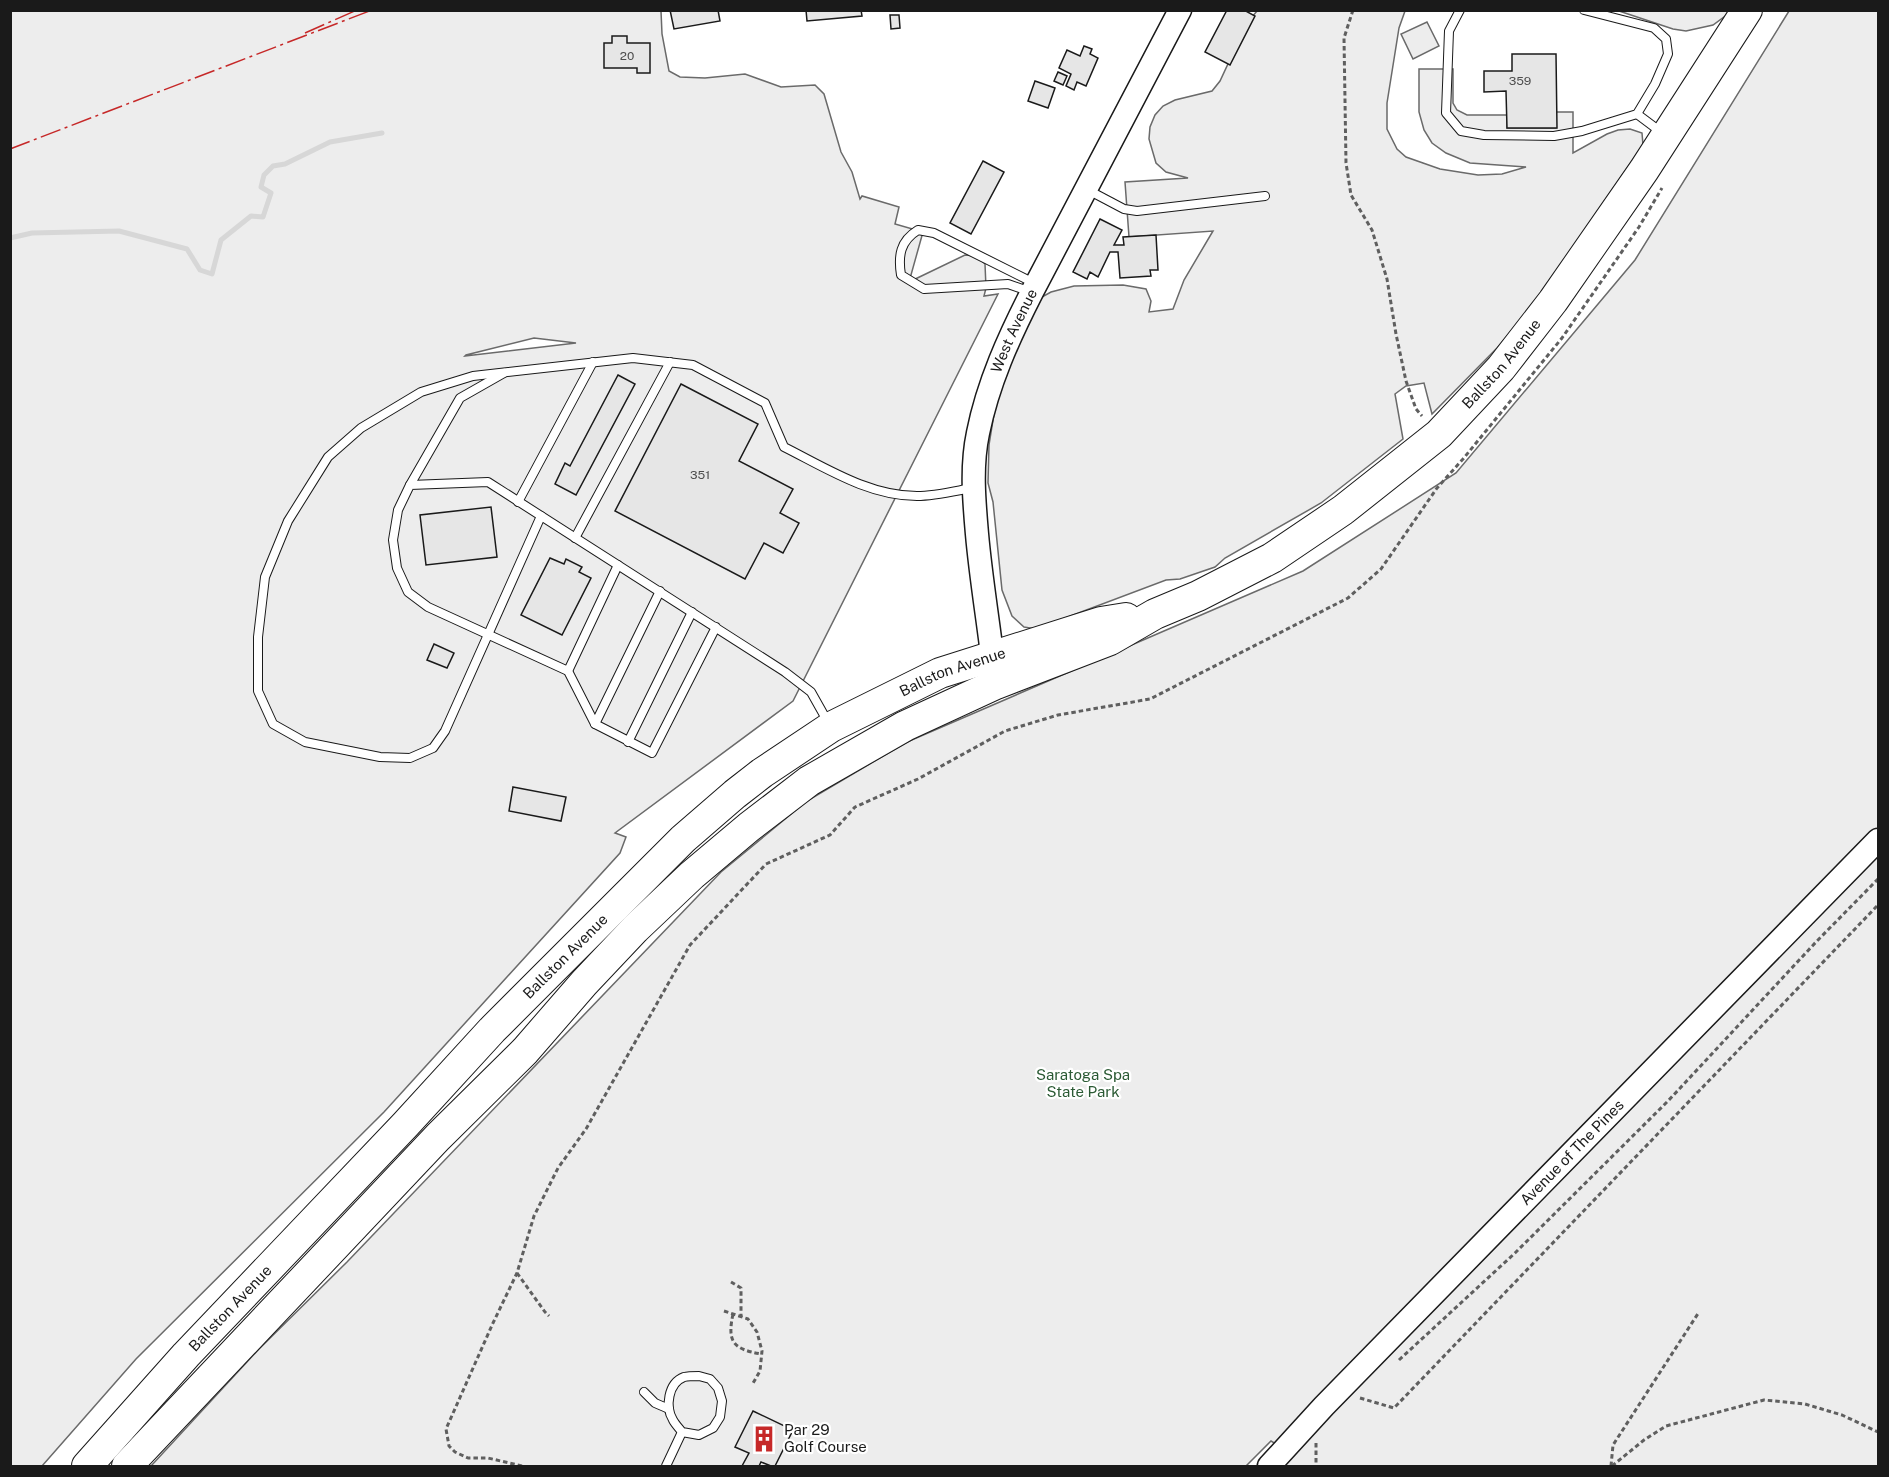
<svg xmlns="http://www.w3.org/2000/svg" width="1889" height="1477" font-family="'Public Sans',sans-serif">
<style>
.built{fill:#ededed;stroke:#6a6a6a;stroke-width:1.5;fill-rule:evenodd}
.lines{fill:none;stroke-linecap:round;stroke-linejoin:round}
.stream{stroke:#d7d7d7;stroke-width:5}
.building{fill:#e6e6e6;stroke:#1a1a1a;stroke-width:1.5}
.lane-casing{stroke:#1a1a1a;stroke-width:10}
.secondary-casing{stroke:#1a1a1a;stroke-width:25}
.highway-casing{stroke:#1a1a1a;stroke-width:32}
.path{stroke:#5f5f5f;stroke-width:3;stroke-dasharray:4.5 3;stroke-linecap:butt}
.lane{stroke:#fff;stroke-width:8}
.secondary{stroke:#fff;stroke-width:22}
.highway{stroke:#fff;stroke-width:30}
.power{stroke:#c62828;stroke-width:1.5;stroke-dasharray:21 4.5 3 4.5;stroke-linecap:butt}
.labels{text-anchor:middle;stroke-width:4.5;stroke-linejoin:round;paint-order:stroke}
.number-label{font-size:12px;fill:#4d4d4d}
.street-label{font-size:15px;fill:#1a1a1a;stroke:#fff}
.park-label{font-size:15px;fill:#2b5a34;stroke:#fff}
.poi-label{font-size:15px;fill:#1a1a1a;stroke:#fff;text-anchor:start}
</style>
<rect width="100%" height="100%" fill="#fff"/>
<!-- built -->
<g class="built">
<path d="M10 11H661L662 34 669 71 680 77 705 78 745 74 781 87 815 85 824 94 841 152 852 172 860 199 862 196 899 207 895 224 923 232 909 282 965 255 977 256 985 264 986 288 984 296 998 294 793 701 615 833 626 837 620 853 384 1112 136 1359 42 1466H10ZM534 338 576 343 465 356 466 355Z"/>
<polygon points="1257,11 1405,11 1399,28 1387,103 1387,129 1397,149 1406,157 1440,169 1478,175 1502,174 1526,167 1470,163 1446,153 1432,143 1424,130 1419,112 1419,69 1453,69 1453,103 1457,110 1467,115 1507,115 1507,128 1556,128 1556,112 1573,112 1573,153 1607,134 1618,130 1630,129 1642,133 1643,145 1533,305 1497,348 1432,414 1424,383 1406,386 1395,394 1403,439 1321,503 1225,558 1215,567 1180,579 1166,580 1036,629 1024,627 1012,616 1002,590 993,502 988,483 989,445 999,383 1031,303 1051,292 1074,286 1123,285 1146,289 1151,301 1149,312 1173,309 1184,280 1213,231 1129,237 1125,182 1188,178 1166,172 1156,163 1149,139 1150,127 1155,115 1163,106 1175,100 1212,91 1220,81 1247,23"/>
<polygon points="1619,11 1732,11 1713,25 1686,31 1673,29"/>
<polygon points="1789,11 1878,11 1878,1466 1283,1466 1294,1455 1271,1441 1246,1466 151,1466 259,1349 347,1262 721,872 807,801 907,742 1303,571 1456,473 1635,260"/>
<polygon points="1427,22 1439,46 1413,59 1401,34"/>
</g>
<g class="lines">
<!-- stream -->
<polyline class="stream" points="10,238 32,233 119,231 187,249 200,270 212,274 221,240 251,216 263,217 271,193 261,187 264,175 273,166 285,164 330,142 382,133"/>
</g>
<!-- building -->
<g class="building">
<polygon points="670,10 718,10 720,21 674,29"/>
<polygon points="806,10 861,10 862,16 807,21"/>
<polygon points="1227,10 1244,10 1255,16 1230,65 1205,52"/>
<polygon points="890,15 899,15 900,28 891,29"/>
<polygon points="612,36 627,36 627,43 650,43 650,73 637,73 637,68 604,68 604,43 612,43"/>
<polygon points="1084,46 1092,49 1090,54 1098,58 1086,86 1077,82 1074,90 1066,86 1071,74 1059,68 1067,50 1080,56"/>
<polygon points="1512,54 1556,54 1557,128 1507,128 1506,91 1484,92 1484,71 1512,71"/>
<polygon points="1058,72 1067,76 1063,85 1054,81"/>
<polygon points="1035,81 1055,88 1048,108 1028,101"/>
<polygon points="983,161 1004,172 971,234 950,223"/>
<polygon points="1100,219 1122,230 1114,245 1124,245 1123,237 1156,235 1158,270 1150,270 1151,276 1120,278 1118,252 1110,252 1098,277 1090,272 1087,279 1073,272"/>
<polygon points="618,375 635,384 576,495 555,484 565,463 570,466"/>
<polygon points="681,384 758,424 739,461 793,489 780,513 799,523 783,553 764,543 745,579 615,511"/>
<polygon points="491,507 497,557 426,565 420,515"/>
<polygon points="550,558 564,564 566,559 582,567 579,572 591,578 562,635 521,615"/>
<polygon points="434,644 454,653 447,668 427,660"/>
<polygon points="513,787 566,797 561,821 509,811"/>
<polygon points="753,1411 793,1430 775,1466 771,1466 761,1462 759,1466 742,1466 749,1453 735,1447"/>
</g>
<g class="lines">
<!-- lane casing -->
<g class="lane-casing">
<g id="lane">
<polyline points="1460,10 1449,31 1446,113 1461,131 1484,135 1554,136 1582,131 1637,114 1655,84 1668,54 1666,39 1654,28 1584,10"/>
<polyline points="1637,114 1661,132"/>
<polyline points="1088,190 1124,209 1137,211 1265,196"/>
<path d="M1031 292 1008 284 924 289 901 275C898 256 900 241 918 230L934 233 1034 283"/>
<polyline points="410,485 460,398 504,373"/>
<polyline points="518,502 593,362"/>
<path d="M541 516 445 731 433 748 410 758 380 757 305 742 273 724 258 691V637L265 577 288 521 328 457 361 428 421 392 473 376 633 358 693 365 765 403 784 447C826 468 869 496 917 496 935 496 955 491 972 488"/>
<polyline points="575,538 670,362"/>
<polyline points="716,627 652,753 595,724 568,671 428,607 408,592 397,568 393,540 398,510 410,485 488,482 785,672 811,692 829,724"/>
<polyline points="568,671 618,565"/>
<polyline points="595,724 660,591"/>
<polyline points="628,742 692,612"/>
<path d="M699 1376 710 1379 718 1388 722 1401 720 1417 713 1428 699 1435 682 1432C679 1428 675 1424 673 1420 665 1407 668 1383 684 1377 688 1376 695 1376 699 1376Z"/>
<polyline points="644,1392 655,1403 669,1409"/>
<polyline points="666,1466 682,1432"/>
</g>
</g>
<!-- secondary casing -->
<g class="secondary-casing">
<g id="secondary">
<path id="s1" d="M994 671C989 625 981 580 977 534 974 500 971 466 978 433 988 383 1009 337 1032 292L1180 10"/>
<path id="s2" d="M1269 1466 1324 1406 1878 840"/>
</g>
</g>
<!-- highway casing -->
<g class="highway-casing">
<g id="highway">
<path id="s3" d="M87 1466 186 1355 405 1125 492 1030 683 839 735 794 762 773 831 727 940 673 1101 622 1126 618"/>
<path id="s4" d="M127 1466 438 1137 525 1051 584 983 635 929 692 875 749 827 809 781 905 726 996 684 1110 640 1155 614 1198 596 1272 558 1343 510 1439 434 1501 368 1553 301 1644 170 1747 10"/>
</g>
</g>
<!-- path -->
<g class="path">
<polyline points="1353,10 1344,38 1346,163 1351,195 1372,230 1387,279 1396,334 1406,381 1416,409 1422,416"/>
<polyline points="517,1273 545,1312 549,1316"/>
<polyline points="731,1282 741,1288 741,1317"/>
<polyline points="724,1311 748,1319 757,1332 762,1351 760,1371 752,1385"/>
<path d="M733 1314C727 1342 733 1349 761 1354"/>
<polyline points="1399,1360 1515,1253 1668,1101 1816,942 1878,879"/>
<polyline points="1360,1398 1394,1408 1878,905"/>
<polyline points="1316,1443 1316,1466"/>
<polyline points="522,1466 488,1458 468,1458 455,1452 449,1446 446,1429 493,1323 517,1273 534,1216 558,1168 586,1129 690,945 766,864 830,835 855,807 918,779 1005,731 1058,715 1150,699 1348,598 1381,569 1437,488 1463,459 1562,338 1639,227 1662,188"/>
<polyline points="1611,1466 1613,1445 1699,1312"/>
<polyline points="1612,1466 1644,1440 1666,1426 1764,1400 1805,1404 1842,1415 1878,1432"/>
</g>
<!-- lane -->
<use href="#lane" class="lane"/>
<!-- secondary -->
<use href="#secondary" class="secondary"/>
<!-- highway -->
<use href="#highway" class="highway"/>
<!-- power -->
<g class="power">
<polyline points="305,33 357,10"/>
<polyline points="10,149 372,10"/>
</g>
</g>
<!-- icons -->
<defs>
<g id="building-bare" transform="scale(2.07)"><path d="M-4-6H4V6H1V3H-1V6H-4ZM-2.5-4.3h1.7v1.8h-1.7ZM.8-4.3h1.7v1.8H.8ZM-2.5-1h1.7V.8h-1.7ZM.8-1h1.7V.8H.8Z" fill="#c62828" stroke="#fff" stroke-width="2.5" paint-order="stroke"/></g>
</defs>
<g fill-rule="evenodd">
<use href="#building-bare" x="764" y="1439"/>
</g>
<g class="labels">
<!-- number labels -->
<g class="number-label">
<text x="627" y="60">20</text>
<text x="1520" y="85">359</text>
<text x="700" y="479">351</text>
</g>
<!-- street labels -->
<g class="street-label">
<text dy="5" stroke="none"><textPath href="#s1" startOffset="348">West Avenue</textPath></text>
<text dy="5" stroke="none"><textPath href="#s4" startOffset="1785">Ballston Avenue</textPath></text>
<text dy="5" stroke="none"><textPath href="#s3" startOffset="1185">Ballston Avenue</textPath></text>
<text dy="5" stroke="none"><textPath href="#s3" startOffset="699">Ballston Avenue</textPath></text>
<text dy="5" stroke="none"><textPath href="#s2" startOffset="436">Avenue of The Pines</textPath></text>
<text dy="5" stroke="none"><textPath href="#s3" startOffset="213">Ballston Avenue</textPath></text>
</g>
<!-- park labels -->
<g class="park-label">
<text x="1083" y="1080">Saratoga Spa<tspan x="1083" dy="17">State Park</tspan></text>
</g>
<!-- poi labels -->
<g class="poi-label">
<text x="784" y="1435">Par 29<tspan x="784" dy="17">Golf Course</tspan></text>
</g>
</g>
<!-- border -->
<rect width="1889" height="1477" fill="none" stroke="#1a1a1a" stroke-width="24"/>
</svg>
